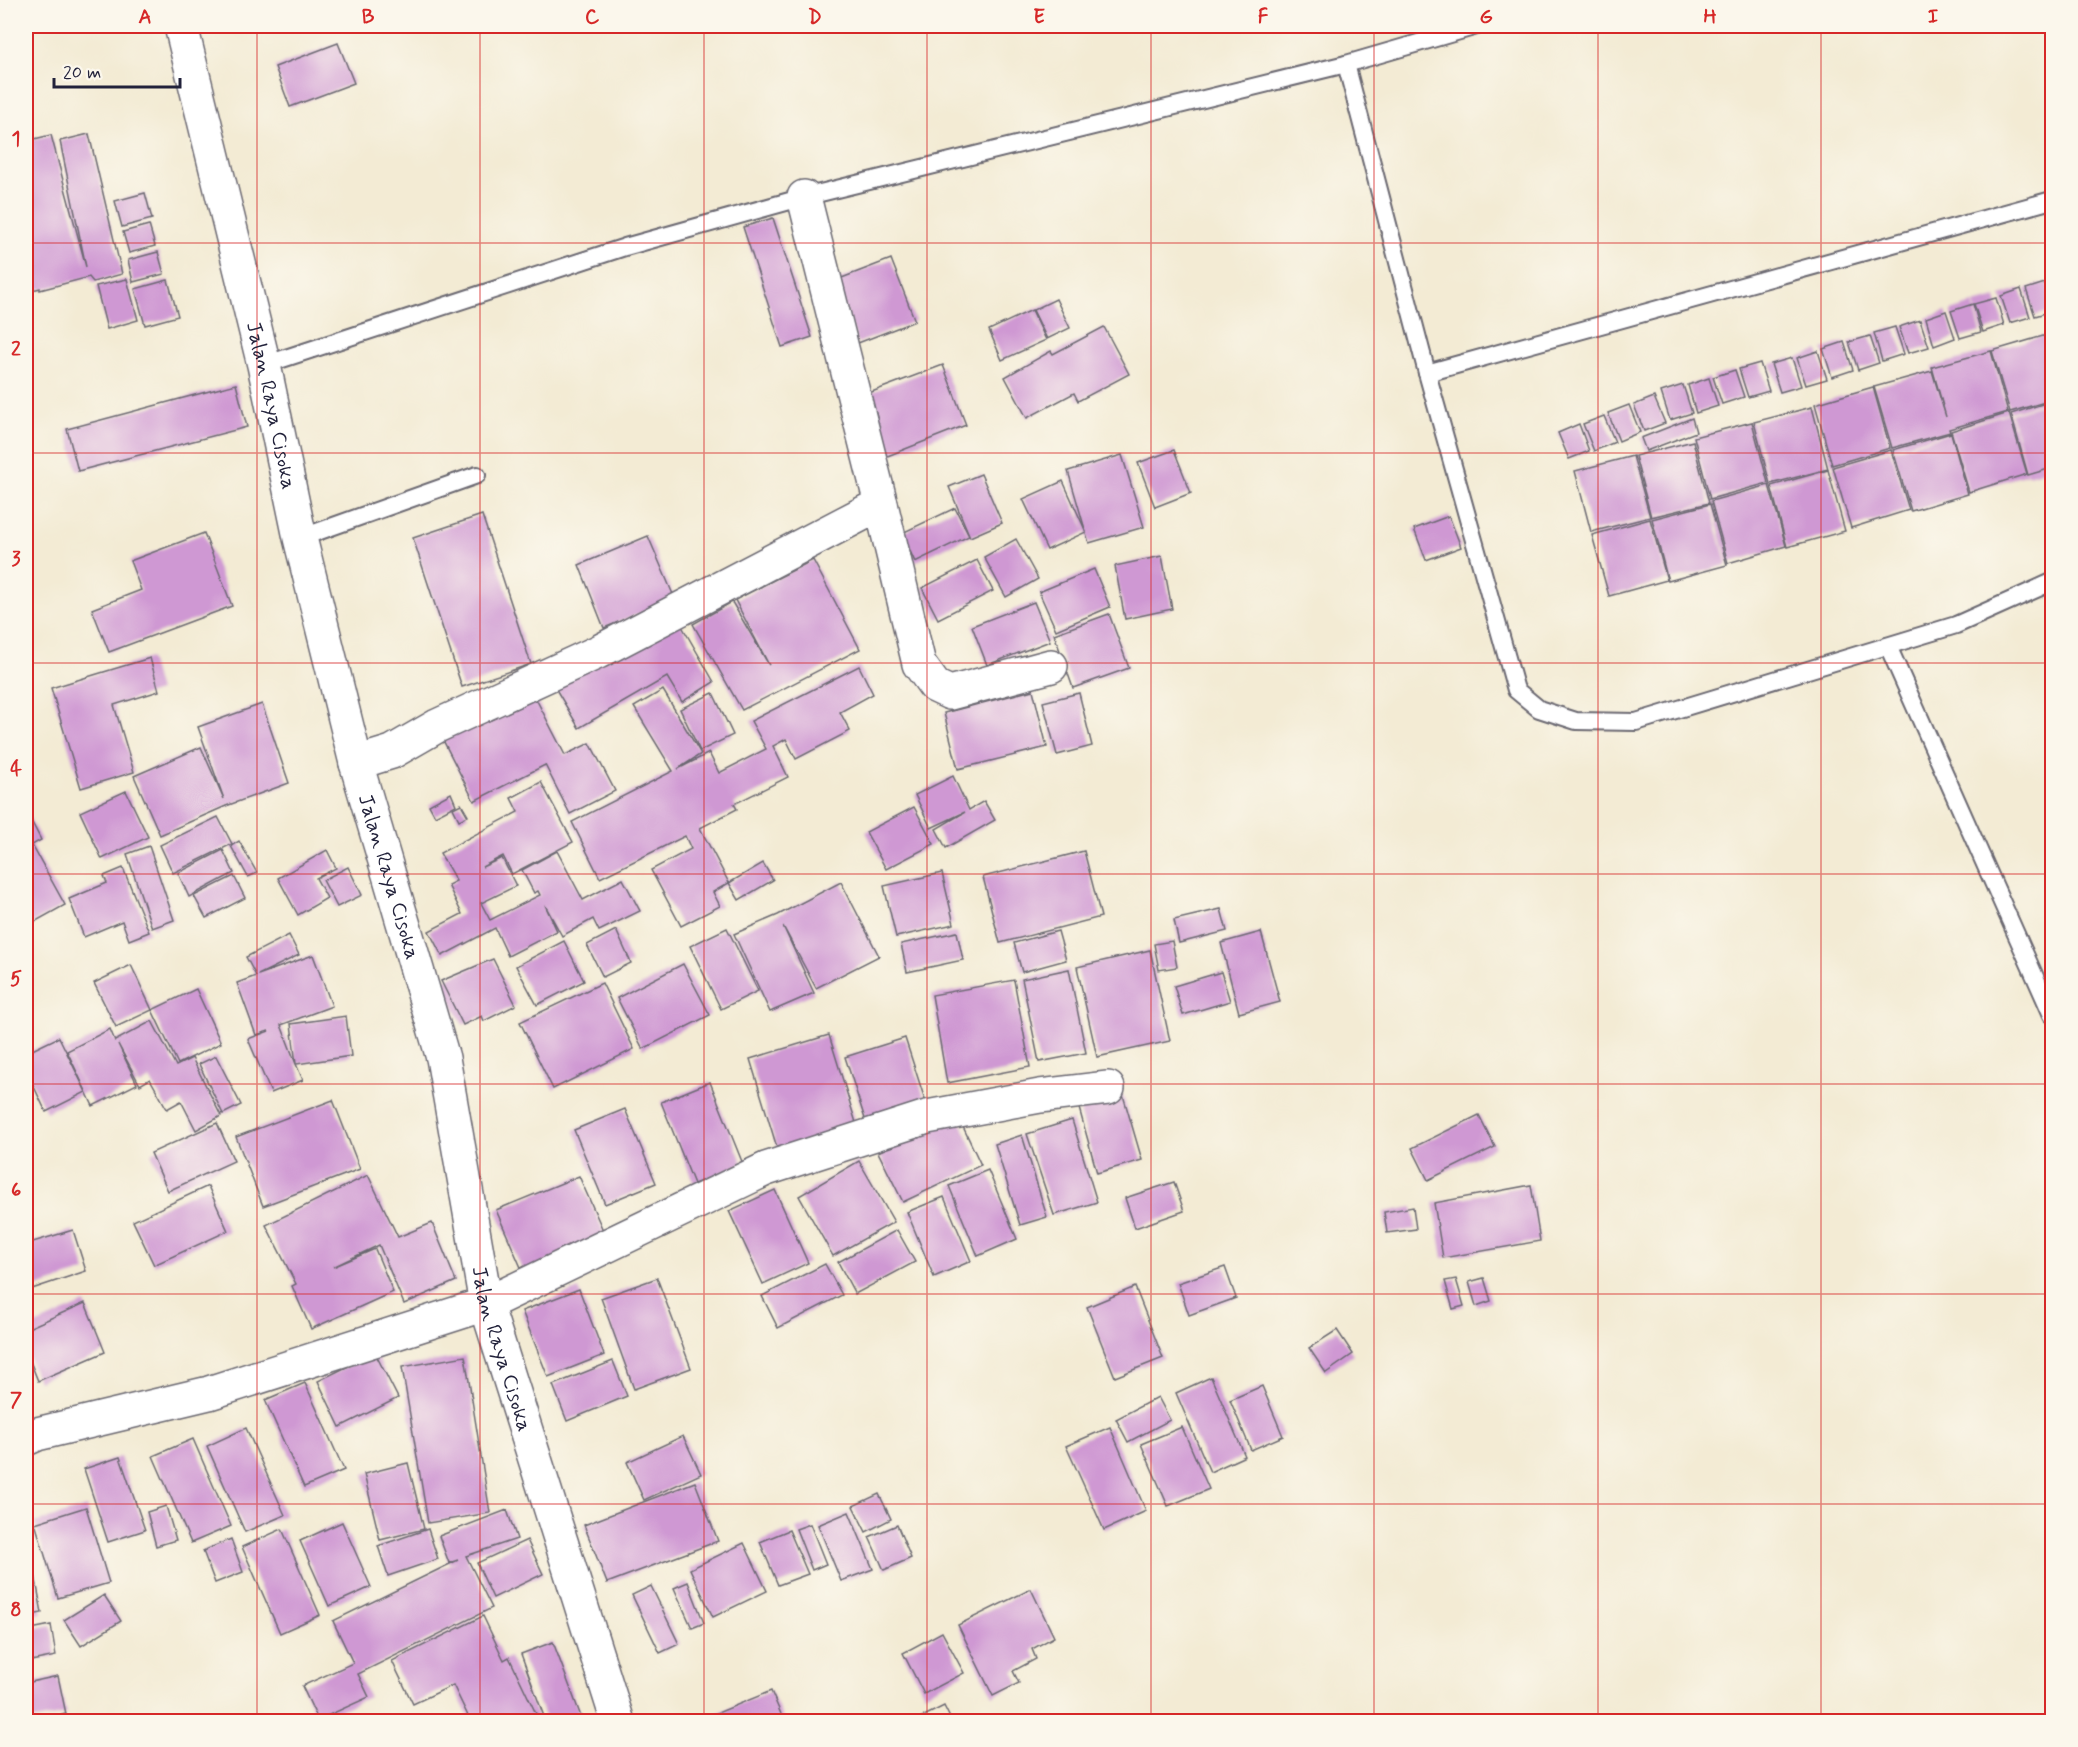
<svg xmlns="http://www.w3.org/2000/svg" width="2078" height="1747" font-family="Mynerve,sans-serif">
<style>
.building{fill:#cf98d3}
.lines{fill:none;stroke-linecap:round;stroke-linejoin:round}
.lane-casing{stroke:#6b6871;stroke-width:20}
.street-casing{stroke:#6b6871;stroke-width:36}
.secondary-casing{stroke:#6b6871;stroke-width:36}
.lane{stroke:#fff;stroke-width:16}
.street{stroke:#fff;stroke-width:33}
.secondary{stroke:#fff;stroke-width:33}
.grid{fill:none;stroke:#d62828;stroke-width:1.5;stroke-opacity:0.55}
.labels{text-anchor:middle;stroke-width:5;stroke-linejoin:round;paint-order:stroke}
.street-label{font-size:21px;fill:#22223b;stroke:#fbf7ec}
.neatline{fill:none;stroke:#d62828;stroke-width:2}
.grid-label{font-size:20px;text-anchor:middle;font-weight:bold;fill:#d62828}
</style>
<rect width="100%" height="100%" fill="#fbf7ec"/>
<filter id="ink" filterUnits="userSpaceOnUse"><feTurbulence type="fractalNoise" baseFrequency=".0167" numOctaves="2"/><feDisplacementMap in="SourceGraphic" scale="12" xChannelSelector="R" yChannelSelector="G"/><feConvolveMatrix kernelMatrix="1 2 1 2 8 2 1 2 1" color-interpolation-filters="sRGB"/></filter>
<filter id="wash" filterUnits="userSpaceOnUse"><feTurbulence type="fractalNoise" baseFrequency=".008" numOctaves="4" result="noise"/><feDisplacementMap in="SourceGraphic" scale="24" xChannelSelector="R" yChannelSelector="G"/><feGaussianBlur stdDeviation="1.35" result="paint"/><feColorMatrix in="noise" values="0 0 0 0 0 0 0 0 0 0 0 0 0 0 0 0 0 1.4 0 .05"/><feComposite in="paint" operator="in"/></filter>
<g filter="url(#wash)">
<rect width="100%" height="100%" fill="#f3ebd4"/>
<g id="blocks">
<!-- building -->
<g class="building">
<polygon points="338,43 354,83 290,107 275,67"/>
<polygon points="89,134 122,274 93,282 89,277 40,290 40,288 26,292 26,141 51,135 86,267 60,141"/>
<polygon points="145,193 152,219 122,227 115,201"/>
<polygon points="773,218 812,337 782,347 743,227"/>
<polygon points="149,225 155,246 129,253 123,232"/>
<polygon points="158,252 164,274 133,282 128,260"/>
<polygon points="891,259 915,321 858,343 834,281"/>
<polygon points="127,279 138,320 107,329 96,286"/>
<polygon points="168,280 178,316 145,325 135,289"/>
<polygon points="2048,282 2052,298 2052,311 2035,316 2026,289"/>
<polygon points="2021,289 2030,317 2010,323 2001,296"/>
<polygon points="1996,298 2004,325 1983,332 1974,304"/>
<polygon points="1056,299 1070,328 1047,339 1033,310"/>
<polygon points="1973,304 1981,332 1960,338 1951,311"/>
<polygon points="1032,310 1046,340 1002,360 989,330"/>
<polygon points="1946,311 1955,338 1934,346 1926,318"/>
<polygon points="1920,320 1929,347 1908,353 1899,327"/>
<polygon points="1104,327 1129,374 1078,401 1074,393 1027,418 1005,377 1051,351 1053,354"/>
<polygon points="1895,327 1904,354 1882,361 1874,333"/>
<polygon points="2050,334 2052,344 2052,400 2010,412 1992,351"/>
<polygon points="1870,336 1879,363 1858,370 1849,342"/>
<polygon points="1844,342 1853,370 1832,377 1823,349"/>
<polygon points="1818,351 1827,379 1806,385 1797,358"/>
<polygon points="1991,351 2008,412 1949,429 1950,432 1892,448 1874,387 1932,371 1946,417 1932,367"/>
<polygon points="1792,358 1801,386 1780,392 1771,364"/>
<polygon points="1760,363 1769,391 1748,397 1739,369"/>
<polygon points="943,365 966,425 885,457 861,396"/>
<polygon points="1735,370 1744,397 1722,404 1713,377"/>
<polygon points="1709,378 1718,406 1696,413 1688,385"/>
<polygon points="236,384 247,427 78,471 67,429"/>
<polygon points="1683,385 1692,413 1670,420 1661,392"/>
<polygon points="1873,387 1890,448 1832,465 1815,404"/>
<polygon points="1654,397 1665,423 1644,431 1634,405"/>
<polygon points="2052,401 2052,468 2028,475 2011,414"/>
<polygon points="1629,405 1640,432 1619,441 1608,413"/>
<polygon points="1812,407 1828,469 1770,484 1754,422"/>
<polygon points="2009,413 2027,474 1969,492 1951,431"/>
<polygon points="1604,416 1615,442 1594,451 1583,424"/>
<polygon points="1692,418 1696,432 1646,451 1641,438"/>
<polygon points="1752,422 1768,483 1710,499 1694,437"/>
<polygon points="1579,424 1589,451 1569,459 1558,433"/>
<polygon points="1951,433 1968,494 1911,511 1893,450"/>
<polygon points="1693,441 1709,503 1651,517 1635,456"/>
<polygon points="1174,450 1191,493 1155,507 1138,463"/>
<polygon points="1891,450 1909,510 1851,528 1833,467"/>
<polygon points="1122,455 1144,527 1089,543 1068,471"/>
<polygon points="1633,456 1650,517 1591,532 1575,471"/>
<polygon points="1828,470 1845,531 1787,547 1771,486"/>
<polygon points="981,474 1002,523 970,537 949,487"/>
<polygon points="1063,481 1086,532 1047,550 1023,499"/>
<polygon points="1769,485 1786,546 1728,563 1711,501"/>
<polygon points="1710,504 1727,565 1668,581 1652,519"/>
<polygon points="955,508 969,536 915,562 902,533"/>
<polygon points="482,515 531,664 462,687 413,538"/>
<polygon points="1449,516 1461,547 1426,560 1414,529"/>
<polygon points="1650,519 1667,580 1609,596 1592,535"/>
<polygon points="204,533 232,606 109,652 92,609 141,590 130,561"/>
<polygon points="648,536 675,599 604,628 579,565"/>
<polygon points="1016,539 1038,579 1006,597 984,557"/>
<polygon points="1162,556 1172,609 1125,619 1115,566"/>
<polygon points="813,560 860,649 742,710 693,624 732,602 769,665 735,600"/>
<polygon points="977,560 993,591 938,619 922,588"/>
<polygon points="1094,569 1110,607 1056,630 1039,592"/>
<polygon points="1034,602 1050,641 987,665 972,626"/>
<polygon points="1109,614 1129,668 1073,688 1054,634"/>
<polygon points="679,621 714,682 682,702 667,677 579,728 554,686"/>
<polygon points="150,658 159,691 114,705 134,772 81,788 51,688"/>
<polygon points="859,666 873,694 840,712 850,731 796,759 786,739 773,746 788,777 734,804 737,809 700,828 729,883 713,892 720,906 681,926 651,870 691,849 685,836 600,878 572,822 673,771 634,707 663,690 701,754 678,769 709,753 719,773 766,749 751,721"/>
<polygon points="1033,690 1047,747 958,769 944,713"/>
<polygon points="533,693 565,755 590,743 615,791 570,814 545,765 474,801 442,738"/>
<polygon points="713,693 733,735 700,751 680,709"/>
<polygon points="1079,693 1092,746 1057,755 1043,702"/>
<polygon points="262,704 289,783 226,806 160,835 134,776 201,747 224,799 198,727"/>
<polygon points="953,776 969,810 984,801 995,820 946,848 936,829 965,812 931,828 915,795"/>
<polygon points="541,782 573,842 512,874 503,856 482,867 502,858 516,886 481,903 490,920 540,895 538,891 534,893 522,870 557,851 583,900 623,879 640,911 599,931 593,919 562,936 545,905 557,931 508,956 495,928 442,956 429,931 462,914 448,885 456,881 440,853 518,812 511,798"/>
<polygon points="126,791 148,837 102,859 80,812"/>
<polygon points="451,793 456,805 435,816 429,805"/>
<polygon points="461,804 468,816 459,820 453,808"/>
<polygon points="914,807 934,844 886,869 866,832"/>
<polygon points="26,811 41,840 32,845 65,905 29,925 26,918"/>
<polygon points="218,817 232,844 173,873 160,845"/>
<polygon points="239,841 257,873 248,877 231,846"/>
<polygon points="149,846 174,920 152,928 127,854"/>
<polygon points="223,850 234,873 189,897 178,873"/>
<polygon points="327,850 336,868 316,878 327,898 298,915 278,878"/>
<polygon points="1084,851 1101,917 1000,943 983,877"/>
<polygon points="763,863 773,880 739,900 729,883"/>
<polygon points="348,867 362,895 337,907 323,880"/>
<polygon points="123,868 149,932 129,940 122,921 84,937 69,899 107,883 104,876"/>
<polygon points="942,873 954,924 896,937 884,886"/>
<polygon points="234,876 245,898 206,918 194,896"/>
<polygon points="841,882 879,956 816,988 783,926 814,993 770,1012 734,934 778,915"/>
<polygon points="1221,909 1227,931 1179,943 1174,920"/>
<polygon points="727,928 758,991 721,1009 690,946"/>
<polygon points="616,930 631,963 603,977 587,945"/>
<polygon points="1058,931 1066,960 1022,972 1014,943"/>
<polygon points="957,932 963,960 907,972 901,944"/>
<polygon points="1261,932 1280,1002 1239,1013 1221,943"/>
<polygon points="289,935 299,955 258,975 313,955 332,1006 281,1025 296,1064 291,1024 346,1016 351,1056 296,1064 303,1080 271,1093 248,1039 269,1031 256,1035 237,983 256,976 246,957"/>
<polygon points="564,941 584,981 537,1005 516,966"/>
<polygon points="1172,941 1177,967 1159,970 1154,944"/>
<polygon points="1150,950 1170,1041 1097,1057 1077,967"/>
<polygon points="493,959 516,1005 484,1021 482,1016 463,1025 441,981"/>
<polygon points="683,964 710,1015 643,1049 617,998"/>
<polygon points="131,965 152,1010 116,1027 94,983"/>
<polygon points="1069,969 1086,1053 1039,1062 1022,979"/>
<polygon points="1221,972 1230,1001 1183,1015 1174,986"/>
<polygon points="1014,980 1030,1067 947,1083 932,995"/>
<polygon points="602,983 634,1049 553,1089 520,1022"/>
<polygon points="196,989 221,1043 178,1064 152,1010"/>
<polygon points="152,1021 176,1066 192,1058 221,1116 196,1130 181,1101 167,1109 150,1079 140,1085 118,1044 137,1084 93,1106 67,1051 110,1029 115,1041"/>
<polygon points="829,1035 857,1126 778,1151 750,1059"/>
<polygon points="59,1037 86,1092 46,1112 26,1070 26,1053"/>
<polygon points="905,1038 926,1103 866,1122 845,1057"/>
<polygon points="216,1056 241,1105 223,1114 199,1064"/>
<polygon points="710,1082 743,1164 694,1184 661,1102"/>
<polygon points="1123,1095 1142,1160 1097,1173 1079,1108"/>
<polygon points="333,1100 360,1169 263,1206 236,1137"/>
<polygon points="625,1109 656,1183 605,1204 574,1130"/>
<polygon points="957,1114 981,1165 903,1202 878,1152"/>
<polygon points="1479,1115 1495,1147 1428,1180 1412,1148"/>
<polygon points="1072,1120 1097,1202 1054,1215 1027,1134"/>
<polygon points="217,1123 234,1161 168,1191 151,1153"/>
<polygon points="1022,1135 1047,1217 1020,1225 995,1144"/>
<polygon points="859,1161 894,1222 833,1256 799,1196"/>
<polygon points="988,1170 1017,1239 978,1256 949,1186"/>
<polygon points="368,1175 398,1237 432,1223 456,1281 404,1304 379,1245 333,1267 375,1249 393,1292 311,1329 292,1286 296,1284 266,1225"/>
<polygon points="579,1176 606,1237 523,1272 496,1210"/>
<polygon points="1174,1182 1184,1211 1135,1228 1125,1198"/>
<polygon points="1531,1185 1540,1241 1443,1258 1434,1203"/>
<polygon points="208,1186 228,1231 154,1265 133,1221"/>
<polygon points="775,1190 808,1263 763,1284 729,1211"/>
<polygon points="944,1197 971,1261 934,1277 907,1212"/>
<polygon points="1413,1207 1416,1229 1387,1233 1384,1212"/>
<polygon points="73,1230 86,1271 29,1290 26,1279 26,1244"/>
<polygon points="897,1230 915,1262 855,1294 838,1262"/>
<polygon points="825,1264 842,1295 778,1328 762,1296"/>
<polygon points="1225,1267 1236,1298 1189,1315 1178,1283"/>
<polygon points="657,1278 691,1368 634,1389 601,1298"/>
<polygon points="1484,1278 1491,1301 1476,1306 1469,1282"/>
<polygon points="1456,1279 1464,1306 1453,1309 1445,1281"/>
<polygon points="1135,1287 1163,1358 1115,1377 1087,1307"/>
<polygon points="579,1289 604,1355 548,1377 522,1311"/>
<polygon points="85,1303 105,1352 38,1381 26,1351 26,1329"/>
<polygon points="1337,1330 1353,1354 1326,1373 1309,1348"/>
<polygon points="375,1353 398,1398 340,1427 318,1381"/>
<polygon points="465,1356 490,1513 428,1523 402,1367"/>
<polygon points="613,1361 627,1396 567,1421 553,1385"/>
<polygon points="1211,1377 1245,1456 1210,1472 1176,1393"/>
<polygon points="305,1383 344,1470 304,1487 265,1400"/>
<polygon points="1262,1386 1283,1436 1251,1450 1230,1400"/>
<polygon points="1158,1397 1170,1420 1128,1442 1116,1419"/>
<polygon points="1110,1427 1146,1511 1104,1530 1066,1446"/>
<polygon points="1182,1427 1209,1489 1168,1506 1141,1444"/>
<polygon points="246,1428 285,1515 245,1532 207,1446"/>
<polygon points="683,1436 701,1474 644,1500 627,1462"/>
<polygon points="193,1439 231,1526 191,1543 153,1456"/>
<polygon points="120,1457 145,1530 108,1542 84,1469"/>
<polygon points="408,1463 424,1529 380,1540 364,1474"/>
<polygon points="695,1482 718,1541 607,1583 584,1525"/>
<polygon points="879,1494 891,1519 866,1532 853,1506"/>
<polygon points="166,1506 176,1540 156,1546 147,1512"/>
<polygon points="86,1507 109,1583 58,1598 35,1523"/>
<polygon points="507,1510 517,1539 466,1556 492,1608 358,1674 369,1697 318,1720 302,1686 353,1663 333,1621 458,1560 449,1563 439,1536"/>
<polygon points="849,1512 873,1569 841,1581 818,1525"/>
<polygon points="342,1522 371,1587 329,1606 300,1541"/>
<polygon points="810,1524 826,1564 812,1570 796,1529"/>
<polygon points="897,1525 911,1558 884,1570 869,1537"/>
<polygon points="282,1529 320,1615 280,1633 242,1547"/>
<polygon points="428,1529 438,1559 388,1576 378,1546"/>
<polygon points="789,1530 808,1574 778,1585 760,1542"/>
<polygon points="26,1537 28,1537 42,1613 26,1616"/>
<polygon points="231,1539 243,1572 215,1583 203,1551"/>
<polygon points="527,1540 543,1574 493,1598 477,1563"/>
<polygon points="744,1543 767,1591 713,1617 690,1569"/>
<polygon points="688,1582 704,1623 692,1628 674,1588"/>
<polygon points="651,1586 679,1644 660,1653 632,1595"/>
<polygon points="1031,1589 1054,1637 1032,1649 1036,1659 1013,1671 1019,1683 993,1696 958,1625"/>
<polygon points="104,1595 121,1621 81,1646 64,1620"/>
<polygon points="483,1616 504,1660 509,1657 540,1722 471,1722 453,1685 413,1704 392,1661"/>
<polygon points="51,1625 56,1656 26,1662 26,1630"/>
<polygon points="942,1632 964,1673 924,1694 903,1653"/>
<polygon points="553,1642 583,1722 546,1722 521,1654"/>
<polygon points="58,1676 66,1714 26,1722 26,1683"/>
<polygon points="771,1691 784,1721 698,1721"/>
<polygon points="944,1706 952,1722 912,1722"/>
</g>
</g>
</g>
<g filter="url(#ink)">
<use href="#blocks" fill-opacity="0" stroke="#6b6871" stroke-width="1.5"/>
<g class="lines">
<!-- lane casing -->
<g class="lane-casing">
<g id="lane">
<polyline points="1346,64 1427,373 1516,690 1539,709 1576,721 1636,722 1956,625 2052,582"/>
<polyline points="264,365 625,247 804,197 1346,64 1477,26"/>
<polyline points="1427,373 2052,200"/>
<polyline points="300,538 477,475"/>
<polyline points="1888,646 2052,1015"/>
</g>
</g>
<!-- street casing -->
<g class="street-casing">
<g id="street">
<polyline points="804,197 881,504 919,664 935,686 950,693 1051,666"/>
<polyline points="356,763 392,752 437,726 598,652 881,504"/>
<polyline points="26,1439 37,1434 209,1393 486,1304 766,1169 927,1117 1040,1096 1108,1088"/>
</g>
</g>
<!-- secondary casing -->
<g class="secondary-casing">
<g id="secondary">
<path id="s1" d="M181 26 264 365 300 538 356 763 443 1058 486 1304 618 1722"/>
</g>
</g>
<!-- lane -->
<use href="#lane" class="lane"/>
<!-- street -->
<use href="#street" class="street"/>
<!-- secondary -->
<use href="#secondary" class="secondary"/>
</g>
</g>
<!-- grid -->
<path class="grid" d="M257 26V1722M480 26V1722M704 26V1722M927 26V1722M1151 26V1722M1374 26V1722M1598 26V1722M1821 26V1722M26 243H2052M26 453H2052M26 663H2052M26 874H2052M26 1084H2052M26 1294H2052M26 1504H2052"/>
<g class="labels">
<!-- street labels -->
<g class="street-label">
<text dy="7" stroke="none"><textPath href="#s1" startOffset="390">Jalan Raya Cisoka</textPath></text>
<text dy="7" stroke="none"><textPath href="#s1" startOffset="876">Jalan Raya Cisoka</textPath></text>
<text dy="7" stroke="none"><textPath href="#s1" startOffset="1362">Jalan Raya Cisoka</textPath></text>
</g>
</g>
<!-- margin -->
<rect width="2078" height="1747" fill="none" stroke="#fbf7ec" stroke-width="66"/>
<!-- scale -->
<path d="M54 78v9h126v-9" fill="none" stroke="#22223b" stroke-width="3"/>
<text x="63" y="78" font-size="18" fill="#22223b" stroke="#fbf7ec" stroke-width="4.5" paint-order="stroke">20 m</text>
<rect x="33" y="33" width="2012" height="1681" class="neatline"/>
<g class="grid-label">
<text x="145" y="23">A</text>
<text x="368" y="23">B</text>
<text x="592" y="23">C</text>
<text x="815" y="23">D</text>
<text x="1039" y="23">E</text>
<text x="1263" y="23">F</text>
<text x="1486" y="23">G</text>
<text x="1710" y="23">H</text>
<text x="1933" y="23">I</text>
<text x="16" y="145">1</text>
<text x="16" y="355">2</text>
<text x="16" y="565">3</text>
<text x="16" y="775">4</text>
<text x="16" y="985">5</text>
<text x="16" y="1196">6</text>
<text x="16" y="1406">7</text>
<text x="16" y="1616">8</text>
</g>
</svg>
